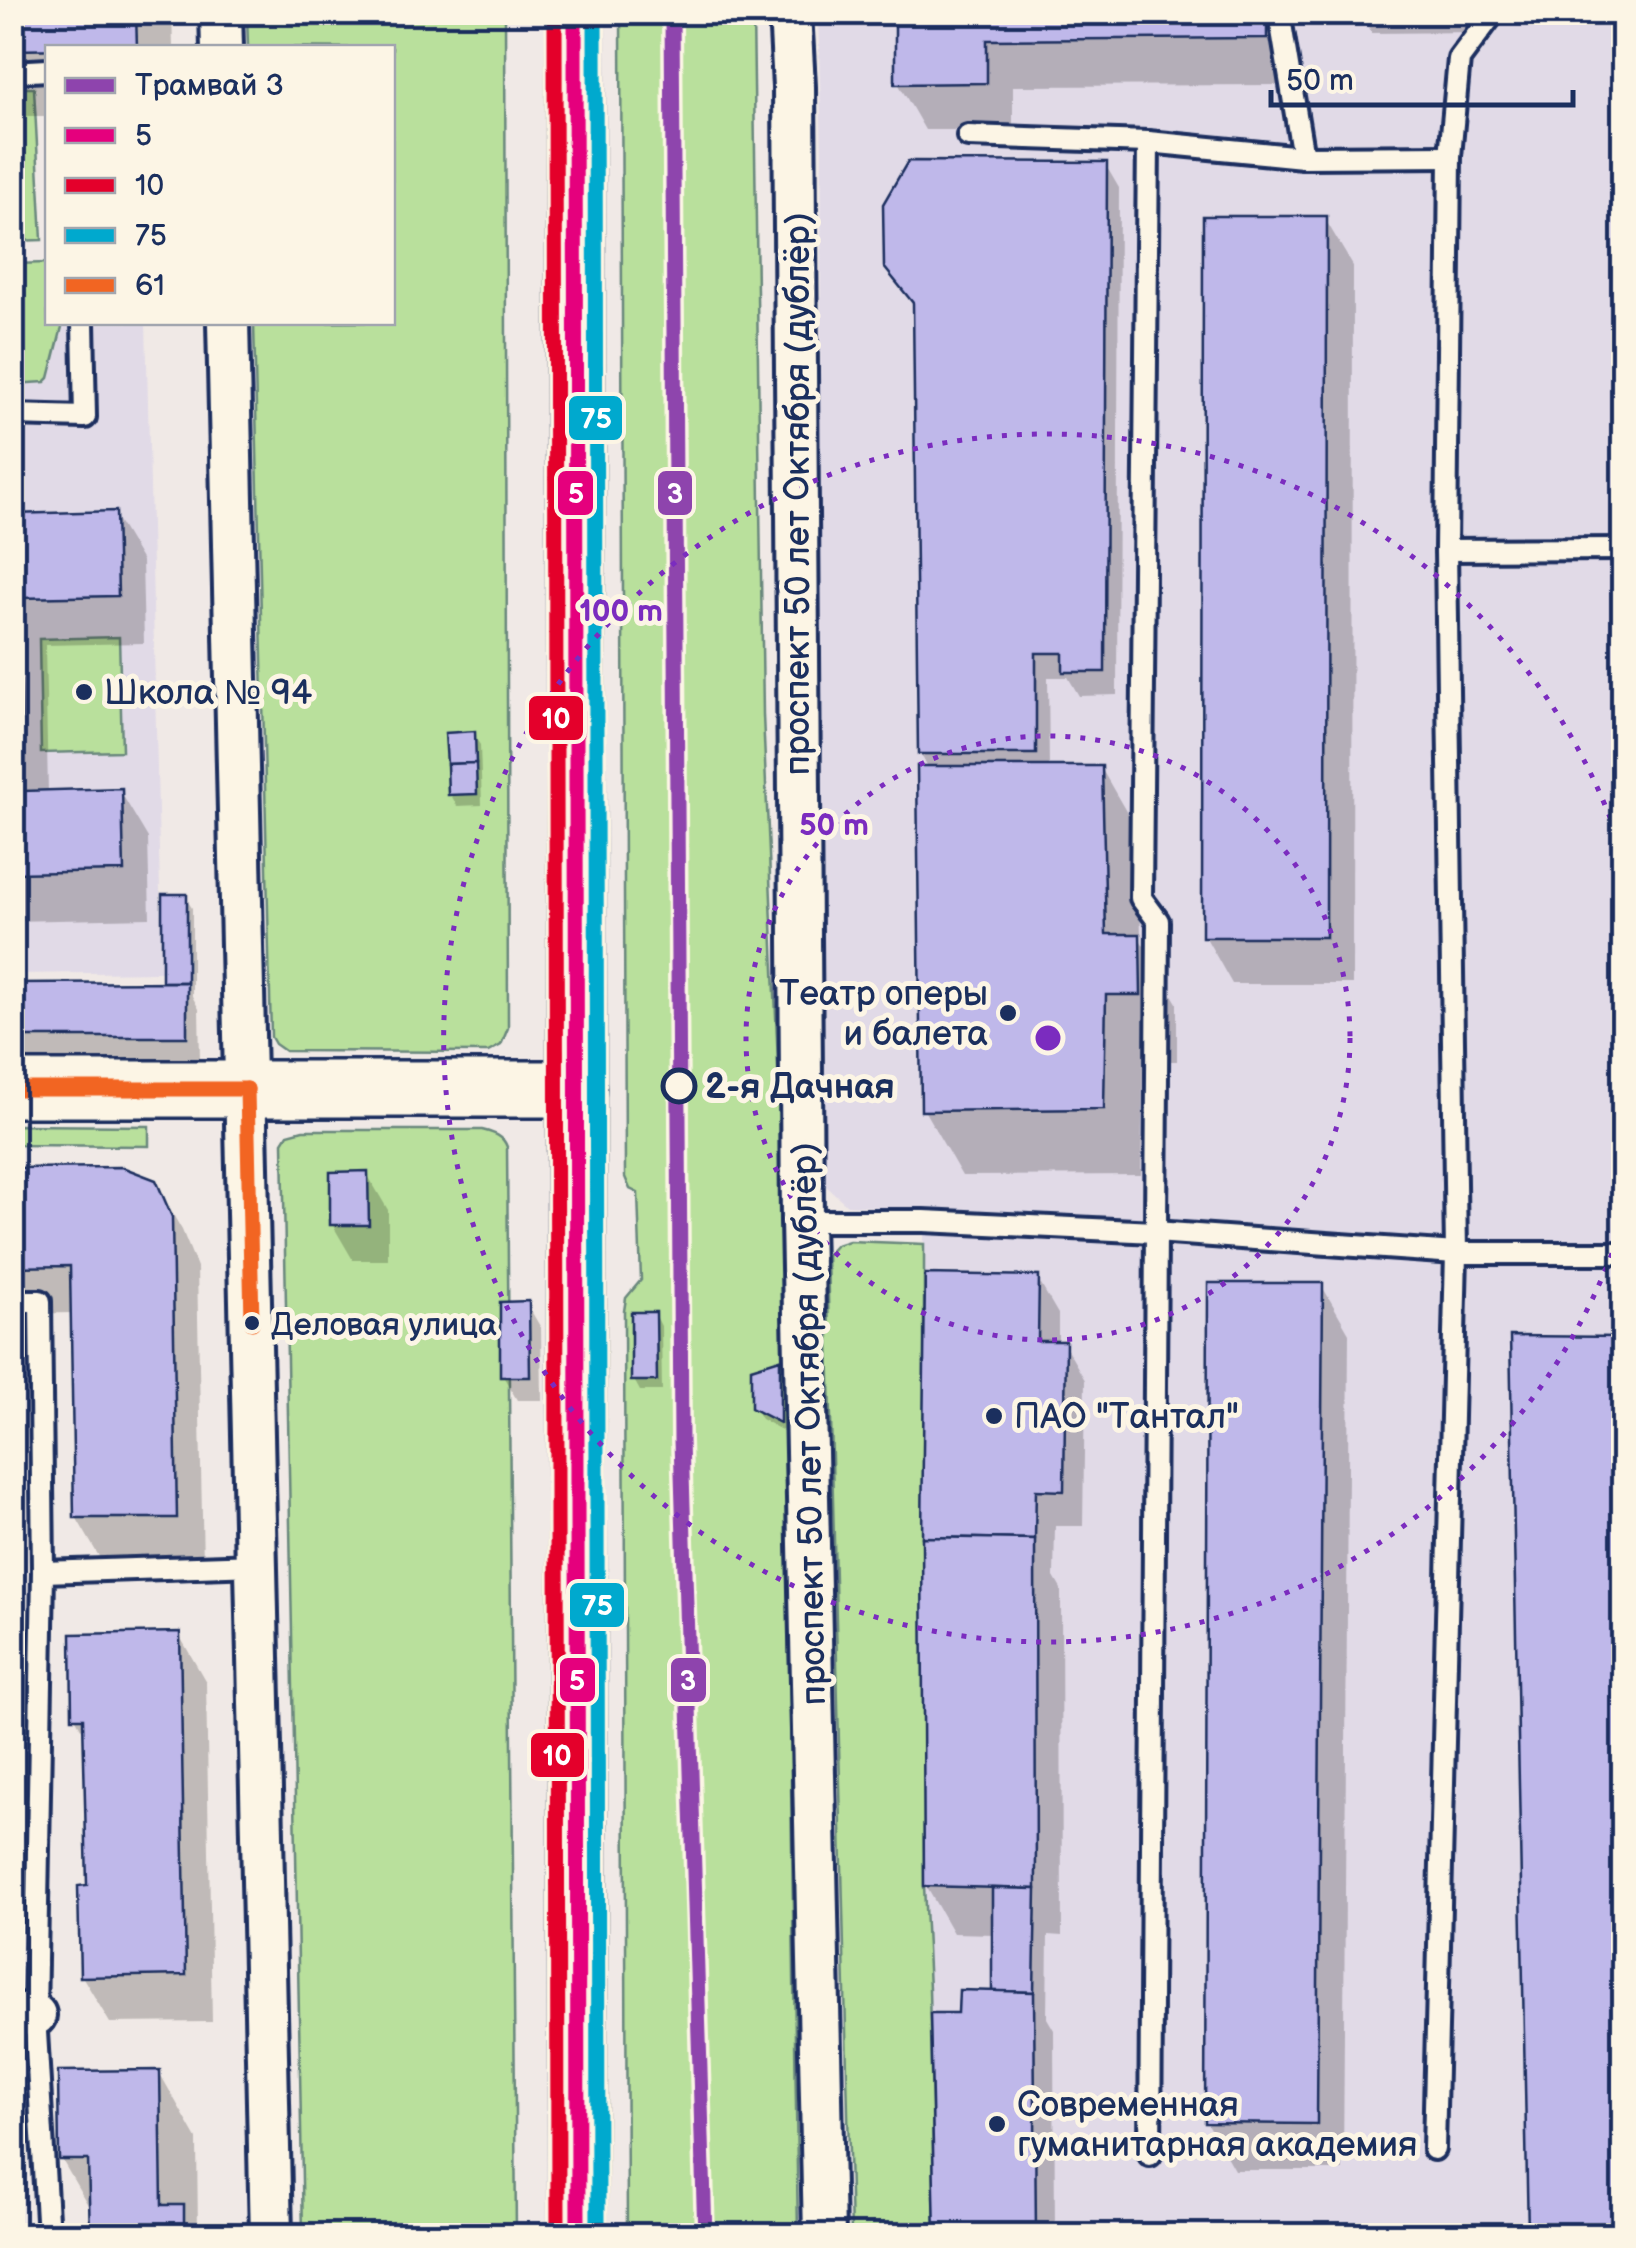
<svg xmlns="http://www.w3.org/2000/svg" width="1636" height="2248" font-family="'Balsamiq Sans',sans-serif">
<style>
.built{fill:#e1dae7}
.green{fill:#b9e09c;stroke:#6a887d;stroke-width:2.5}
.shadow{fill:#0003}
.building{fill:#bfb8ea;stroke:#1b2f5e;stroke-width:2.5}
.lines{fill:none;stroke-linecap:round;stroke-linejoin:round}
.lane-casing{stroke:#1b2f5e;stroke-width:28}
.street-casing{stroke:#1b2f5e;stroke-width:48}
.secondary-casing{stroke:#1b2f5e;stroke-width:62}
.primary-casing{stroke:#1b2f5e;stroke-width:62}
.lane{stroke:#fcf5e5;stroke-width:20}
.street{stroke:#fcf5e5;stroke-width:40}
.secondary{stroke:#fcf5e5;stroke-width:55}
.primary{stroke:#fbe180;stroke-width:55}
.bus-1-casing{stroke:#fcf5e5;stroke-width:22}
.bus-2-casing{stroke:#fcf5e5;stroke-width:22}
.bus-3-casing{stroke:#fcf5e5;stroke-width:22}
.bus-4-casing{stroke:#fcf5e5;stroke-width:22}
.bus-1{stroke:#e5007d;stroke-width:15}
.bus-2{stroke:#e4002b;stroke-width:15}
.bus-3{stroke:#00a9ce;stroke-width:15}
.bus-4{stroke:#f26522;stroke-width:15}
.tram-1-casing{stroke:#fcf5e5;stroke-width:22}
.tram-1{stroke:#8e44ad;stroke-width:15}
.ring{fill:none;stroke:#7b2cbf;stroke-width:5;stroke-dasharray:5 10}
.poi-dot{fill:#1b2f5e;stroke:#fcf5e5;stroke-width:4}
.stop-dot{fill:#fcf5e5;stroke:#1b2f5e;stroke-width:5}
.labels{text-anchor:middle;stroke-width:10;stroke-linejoin:round;paint-order:stroke}
.bus-label{font-size:32px;fill:#1b2f5e;stroke:#fcf5e5;text-anchor:start}
.street-label{font-size:35px;fill:#1b2f5e;stroke:#fcf5e5}
.poi-label{font-size:35px;fill:#1b2f5e;stroke:#fcf5e5;text-anchor:start}
.stop-label{font-size:35px;font-weight:bold;fill:#1b2f5e;stroke:#fcf5e5;text-anchor:start}
.centre{fill:#7b2cbf;stroke:#fcf5e5;stroke-width:5}
.ring-label{font-size:30px;text-anchor:middle;font-weight:bold;fill:#7b2cbf;stroke:#fcf5e5;stroke-width:10;stroke-linejoin:round;paint-order:stroke}
.line-badge{stroke:#fcf5e5;stroke-width:4}
.badge-label{font-size:28px;text-anchor:middle;font-weight:bold;fill:#fff}
</style>
<rect width="100%" height="100%" fill="#f0e9e6"/>
<filter id="ink" filterUnits="userSpaceOnUse"><feTurbulence type="fractalNoise" baseFrequency=".01" numOctaves="2"/><feDisplacementMap in="SourceGraphic" scale="20" xChannelSelector="R" yChannelSelector="G"/><feConvolveMatrix kernelMatrix="1 2 1 2 8 2 1 2 1" color-interpolation-filters="sRGB"/></filter>
<g filter="url(#ink)">
<!-- built -->
<g class="built">
<polygon points="818,13 1623,13 1623,2233 935,2235 929,1989 924,1886 924,1210 847,1205 825,1185 817,758 822,151"/>
<polygon points="47,263 48,322 146,323 162,972 13,974 12,264"/>
</g>
<!-- green -->
<g class="green">
<polygon points="247,13 505,13 508,1028 501,1045 488,1052 285,1051 275,1044 271,1037 254,323 392,322 392,48 248,47"/>
<polygon points="621,13 753,13 763,715 781,1132 798,2235 627,2235 624,1311 626,1298 641,1280 638,1193 630,1189 625,1177"/>
<polygon points="34,88 42,240 13,241 13,88"/>
<polygon points="47,263 48,322 63,323 49,378 45,382 13,384 13,264"/>
<polygon points="119,637 122,751 41,753 39,639"/>
<polygon points="13,1125 149,1126 149,1146 13,1145"/>
<path d="M303 1130H482C493 1133 503 1135 507 1147L516 2235H303L283 1142 288 1134Z"/>
<polygon points="849,1241 924,1244 924,1886 929,1989 935,2235 851,2235 827,1255 836,1245"/>
</g>
<!-- shadow -->
<g class="shadow">
<polygon points="12,12 172,12 173,48 48,48 48,116 12,116"/>
<polygon points="897,12 1292,12 1293,85 1013,86 1013,130 925,130 898,83"/>
<polygon points="1360,12 1481,12 1481,32 1372,33"/>
<polygon points="1105,164 1119,188 1117,695 1079,696 1068,677 1048,677 1049,768 1101,768 1139,834 1141,941 1177,1003 1177,1061 1143,1061 1141,1175 962,1176 924,1110 929,768 920,754 915,309 887,266"/>
<polygon points="1325,219 1353,266 1352,984 1232,984 1205,936"/>
<polygon points="114,514 142,561 144,643 45,645 48,792 120,791 148,838 150,918 12,921 12,516"/>
<polygon points="473,734 480,745 482,805 457,806 451,795"/>
<polygon points="164,897 185,897 192,908 192,996 199,1009 200,1060 12,1060 12,985 164,985"/>
<polygon points="12,1170 154,1182 182,1230 197,1267 203,1565 104,1565 76,1517 73,1313 12,1314"/>
<polygon points="367,1174 388,1210 388,1260 353,1260 332,1224"/>
<polygon points="1037,1278 1058,1314 1058,1343 1064,1344 1085,1380 1083,1526 1055,1526 1054,1577 1061,1589 1062,1936 1048,1935 1047,2018 1054,2030 1055,2236 937,2236 961,2015 994,1993 994,1934 953,1933 926,1886"/>
<polygon points="1322,1286 1349,1333 1343,2170 1234,2170 1207,2122"/>
<polygon points="527,1304 541,1328 542,1400 517,1400 503,1376"/>
<polygon points="655,1314 661,1326 662,1391 640,1391 634,1380"/>
<polygon points="779,1362 785,1373 785,1432 761,1419 754,1407"/>
<polygon points="179,1635 206,1682 212,2022 110,2023 82,1976 89,1888 86,1737 75,1717"/>
<polygon points="159,2072 197,2139 198,2236 92,2236 92,2212 62,2160"/>
</g>
<!-- building -->
<g class="building">
<polygon points="12,12 136,12 137,48 12,50"/>
<polygon points="895,12 1267,12 1267,38 987,40 987,83 895,84"/>
<polygon points="908,161 1107,162 1105,672 1063,672 1063,653 1036,653 1036,754 918,754 913,303 884,267 883,204"/>
<polygon points="1203,216 1327,216 1326,937 1202,937"/>
<polygon points="116,511 118,596 19,598 23,791 122,788 124,871 12,873 12,514"/>
<polygon points="475,731 476,763 447,764 445,733"/>
<polygon points="476,763 477,794 448,795 447,764"/>
<polygon points="917,766 1102,766 1106,934 1140,934 1141,995 1106,995 1104,1109 921,1111"/>
<rect x="162" y="894" width="25" height="88"/>
<polygon points="187,982 187,1037 12,1037 12,983"/>
<polygon points="122,1167 156,1180 172,1217 177,1518 74,1518 70,1266 12,1267 12,1168"/>
<polygon points="368,1171 369,1225 330,1225 330,1172"/>
<polygon points="925,1274 1039,1276 1038,1341 1066,1341 1064,1491 1036,1490 1035,1539 922,1537"/>
<polygon points="1208,1283 1323,1283 1317,2124 1205,2123"/>
<polygon points="529,1301 530,1377 500,1377 500,1302"/>
<polygon points="631,1312 656,1312 657,1381 631,1381"/>
<polygon points="1510,1336 1624,1337 1624,2233 1528,2234"/>
<polygon points="780,1359 780,1423 751,1408 751,1368"/>
<polygon points="922,1537 1035,1539 1036,1889 924,1886"/>
<polygon points="180,1632 186,1975 80,1977 78,1886 87,1885 83,1718 72,1718 71,1634"/>
<polygon points="992,1888 1036,1889 1034,1992 992,1991"/>
<polygon points="959,1990 1034,1992 1036,2236 935,2236 930,2013 958,2013"/>
<polygon points="160,2070 162,2205 184,2205 184,2236 90,2236 88,2160 59,2160 58,2071"/>
<polygon points="1624,2233 1624,2236 1189,2235 1528,2234"/>
</g>
<g class="lines">
<!-- lane casing -->
<g class="lane-casing">
<g id="lane">
<polyline points="1279,12 1303,157"/>
<polyline points="12,72 48,70"/>
<polyline points="968,136 1148,142 1303,157 1450,156"/>
<polyline points="1148,142 1141,898 1158,921 1150,2155"/>
<polyline points="12,415 85,417 83,322"/>
<polyline points="1446,550 1624,549"/>
<polyline points="802,1221 924,1221 1155,1232 1456,1253 1624,1253"/>
<polyline points="12,1301 40,1301 43,1572"/>
<polyline points="1434,2149 1456,1253 1446,550 1450,156 1459,59 1494,12"/>
<polyline points="48,2236 35,2015 43,1572 257,1565"/>
</g>
</g>
<!-- street casing -->
<g class="street-casing">
<g id="street">
<polyline points="221,12 222,48"/>
<polyline points="790,12 794,87 802,1221 824,2236"/>
<polyline points="228,322 271,2236"/>
<polyline points="12,2014 35,2015"/>
</g>
</g>
<!-- secondary casing -->
<g class="secondary-casing">
<polyline id="secondary" points="12,1089 577,1089"/>
</g>
<!-- primary casing -->
<g class="primary-casing">
<polyline id="primary" points="575,12 578,2236"/>
</g>
<!-- lane -->
<use href="#lane" class="lane"/>
<!-- street -->
<use href="#street" class="street"/>
<!-- secondary -->
<use href="#secondary" class="secondary"/>
<!-- primary -->
<use href="#primary" class="primary"/>
<!-- bus-1 casing -->
<g class="bus-1-casing">
<polyline id="bus-1" points="575,12 578,2236"/>
</g>
<!-- bus-2 casing -->
<g class="bus-2-casing">
<polyline id="bus-2" points="555,12 558,2236"/>
</g>
<!-- bus-3 casing -->
<g class="bus-3-casing">
<polyline id="bus-3" points="595,12 598,2236"/>
</g>
<!-- bus-4 casing -->
<g class="bus-4-casing">
<g id="bus-4">
<polyline points="12,1089 247,1089"/>
<polyline points="247,1089 252,1323"/>
</g>
</g>
<!-- bus-1 -->
<use href="#bus-1" class="bus-1"/>
<!-- bus-2 -->
<use href="#bus-2" class="bus-2"/>
<!-- bus-3 -->
<use href="#bus-3" class="bus-3"/>
<!-- bus-4 -->
<use href="#bus-4" class="bus-4"/>
<!-- tram-1 casing -->
<g class="tram-1-casing">
<polyline id="tram-1" points="672,12 681,1440 705,2236"/>
</g>
<!-- tram-1 -->
<use href="#tram-1" class="tram-1"/>
</g>
</g>
<!-- distance rings -->
<g class="ring">
<circle cx="1048" cy="1038" r="302"/>
<path d="M1622 1225A604 604 0 1 1 1622 851"/>
</g>
<!-- markers -->
<g class="poi-dot">
<circle cx="84" cy="692" r="10"/>
<circle cx="1008" cy="1013" r="10"/>
<circle cx="252" cy="1323" r="9"/>
<circle cx="994" cy="1416" r="10"/>
<circle cx="997" cy="2124" r="10"/>
</g>
<circle class="stop-dot" cx="679" cy="1086" r="16"/>
<g class="labels">
<!-- bus labels -->
<g class="bus-label">
<text x="271" y="1335">Деловая улица</text>
</g>
<!-- street labels -->
<g class="street-label">
<text transform="translate(797 494) rotate(-90)" y="12">проспект 50 лет Октября (дублёр)</text>
<text transform="translate(808 1424) rotate(-91)" y="12">проспект 50 лет Октября (дублёр)</text>
</g>
<!-- poi labels -->
<g class="poi-label">
<text x="104" y="704">Школа № 94</text>
<text x="988" y="1005" text-anchor="end">Театр оперы<tspan x="988" dy="40">и балета</tspan></text>
<text x="1014" y="1428">ПАО "Тантал"</text>
<text x="1017" y="2116">Современная<tspan x="1017" dy="40">гуманитарная академия</tspan></text>
</g>
<!-- stop labels -->
<g class="stop-label">
<text x="705" y="1098">2-я Дачная</text>
</g>
</g>
<circle cx="1048" cy="1038" r="15" class="centre"/>
<g class="ring-label">
<text x="621" y="621">100 m</text>
<text x="834" y="835">50 m</text>
</g>
<g class="line-badge">
<rect x="567" y="394" width="57" height="48" rx="10" fill="#00a9ce"/>
<rect x="556" y="469" width="39" height="48" rx="10" fill="#e5007d"/>
<rect x="656" y="469" width="38" height="48" rx="10" fill="#8e44ad"/>
<rect x="527" y="694" width="58" height="48" rx="10" fill="#e4002b"/>
<rect x="568" y="1581" width="58" height="48" rx="10" fill="#00a9ce"/>
<rect x="558" y="1656" width="39" height="48" rx="10" fill="#e5007d"/>
<rect x="669" y="1656" width="39" height="48" rx="10" fill="#8e44ad"/>
<rect x="529" y="1731" width="57" height="48" rx="10" fill="#e4002b"/>
</g>
<g class="badge-label">
<text x="596" y="428">75</text>
<text x="576" y="503">5</text>
<text x="675" y="503">3</text>
<text x="556" y="728">10</text>
<text x="597" y="1615">75</text>
<text x="577" y="1690">5</text>
<text x="688" y="1690">3</text>
<text x="557" y="1765">10</text>
</g>
<!-- margin -->
<rect width="1636" height="2248" fill="none" stroke="#fcf5e5" stroke-width="50"/>
<rect x="25" y="25" width="1586" height="2198" fill="none" stroke="#1b2f5e" stroke-width="4" filter="url(#ink)"/>
<!-- legend -->
<rect x="45" y="45" width="350" height="280" fill="#fcf5e5" stroke="#a2a6af" stroke-width="2.5"/>
<rect x="65" y="78" width="50" height="15" fill="#8e44ad" stroke="#a2a6af" stroke-width="2.5"/>
<text x="135" y="95" font-size="30" fill="#1b2f5e">Трамвай 3</text>
<rect x="65" y="128" width="50" height="15" fill="#e5007d" stroke="#a2a6af" stroke-width="2.5"/>
<text x="135" y="145" font-size="30" fill="#1b2f5e">5</text>
<rect x="65" y="178" width="50" height="15" fill="#e4002b" stroke="#a2a6af" stroke-width="2.5"/>
<text x="135" y="195" font-size="30" fill="#1b2f5e">10</text>
<rect x="65" y="228" width="50" height="15" fill="#00a9ce" stroke="#a2a6af" stroke-width="2.5"/>
<text x="135" y="245" font-size="30" fill="#1b2f5e">75</text>
<rect x="65" y="278" width="50" height="15" fill="#f26522" stroke="#a2a6af" stroke-width="2.5"/>
<text x="135" y="295" font-size="30" fill="#1b2f5e">61</text>
<!-- scale -->
<path d="M1271 90v15h302v-15" fill="none" stroke="#1b2f5e" stroke-width="5"/>
<text x="1286" y="90" font-size="30" fill="#1b2f5e" stroke="#fcf5e5" stroke-width="8" paint-order="stroke">50 m</text>
</svg>
